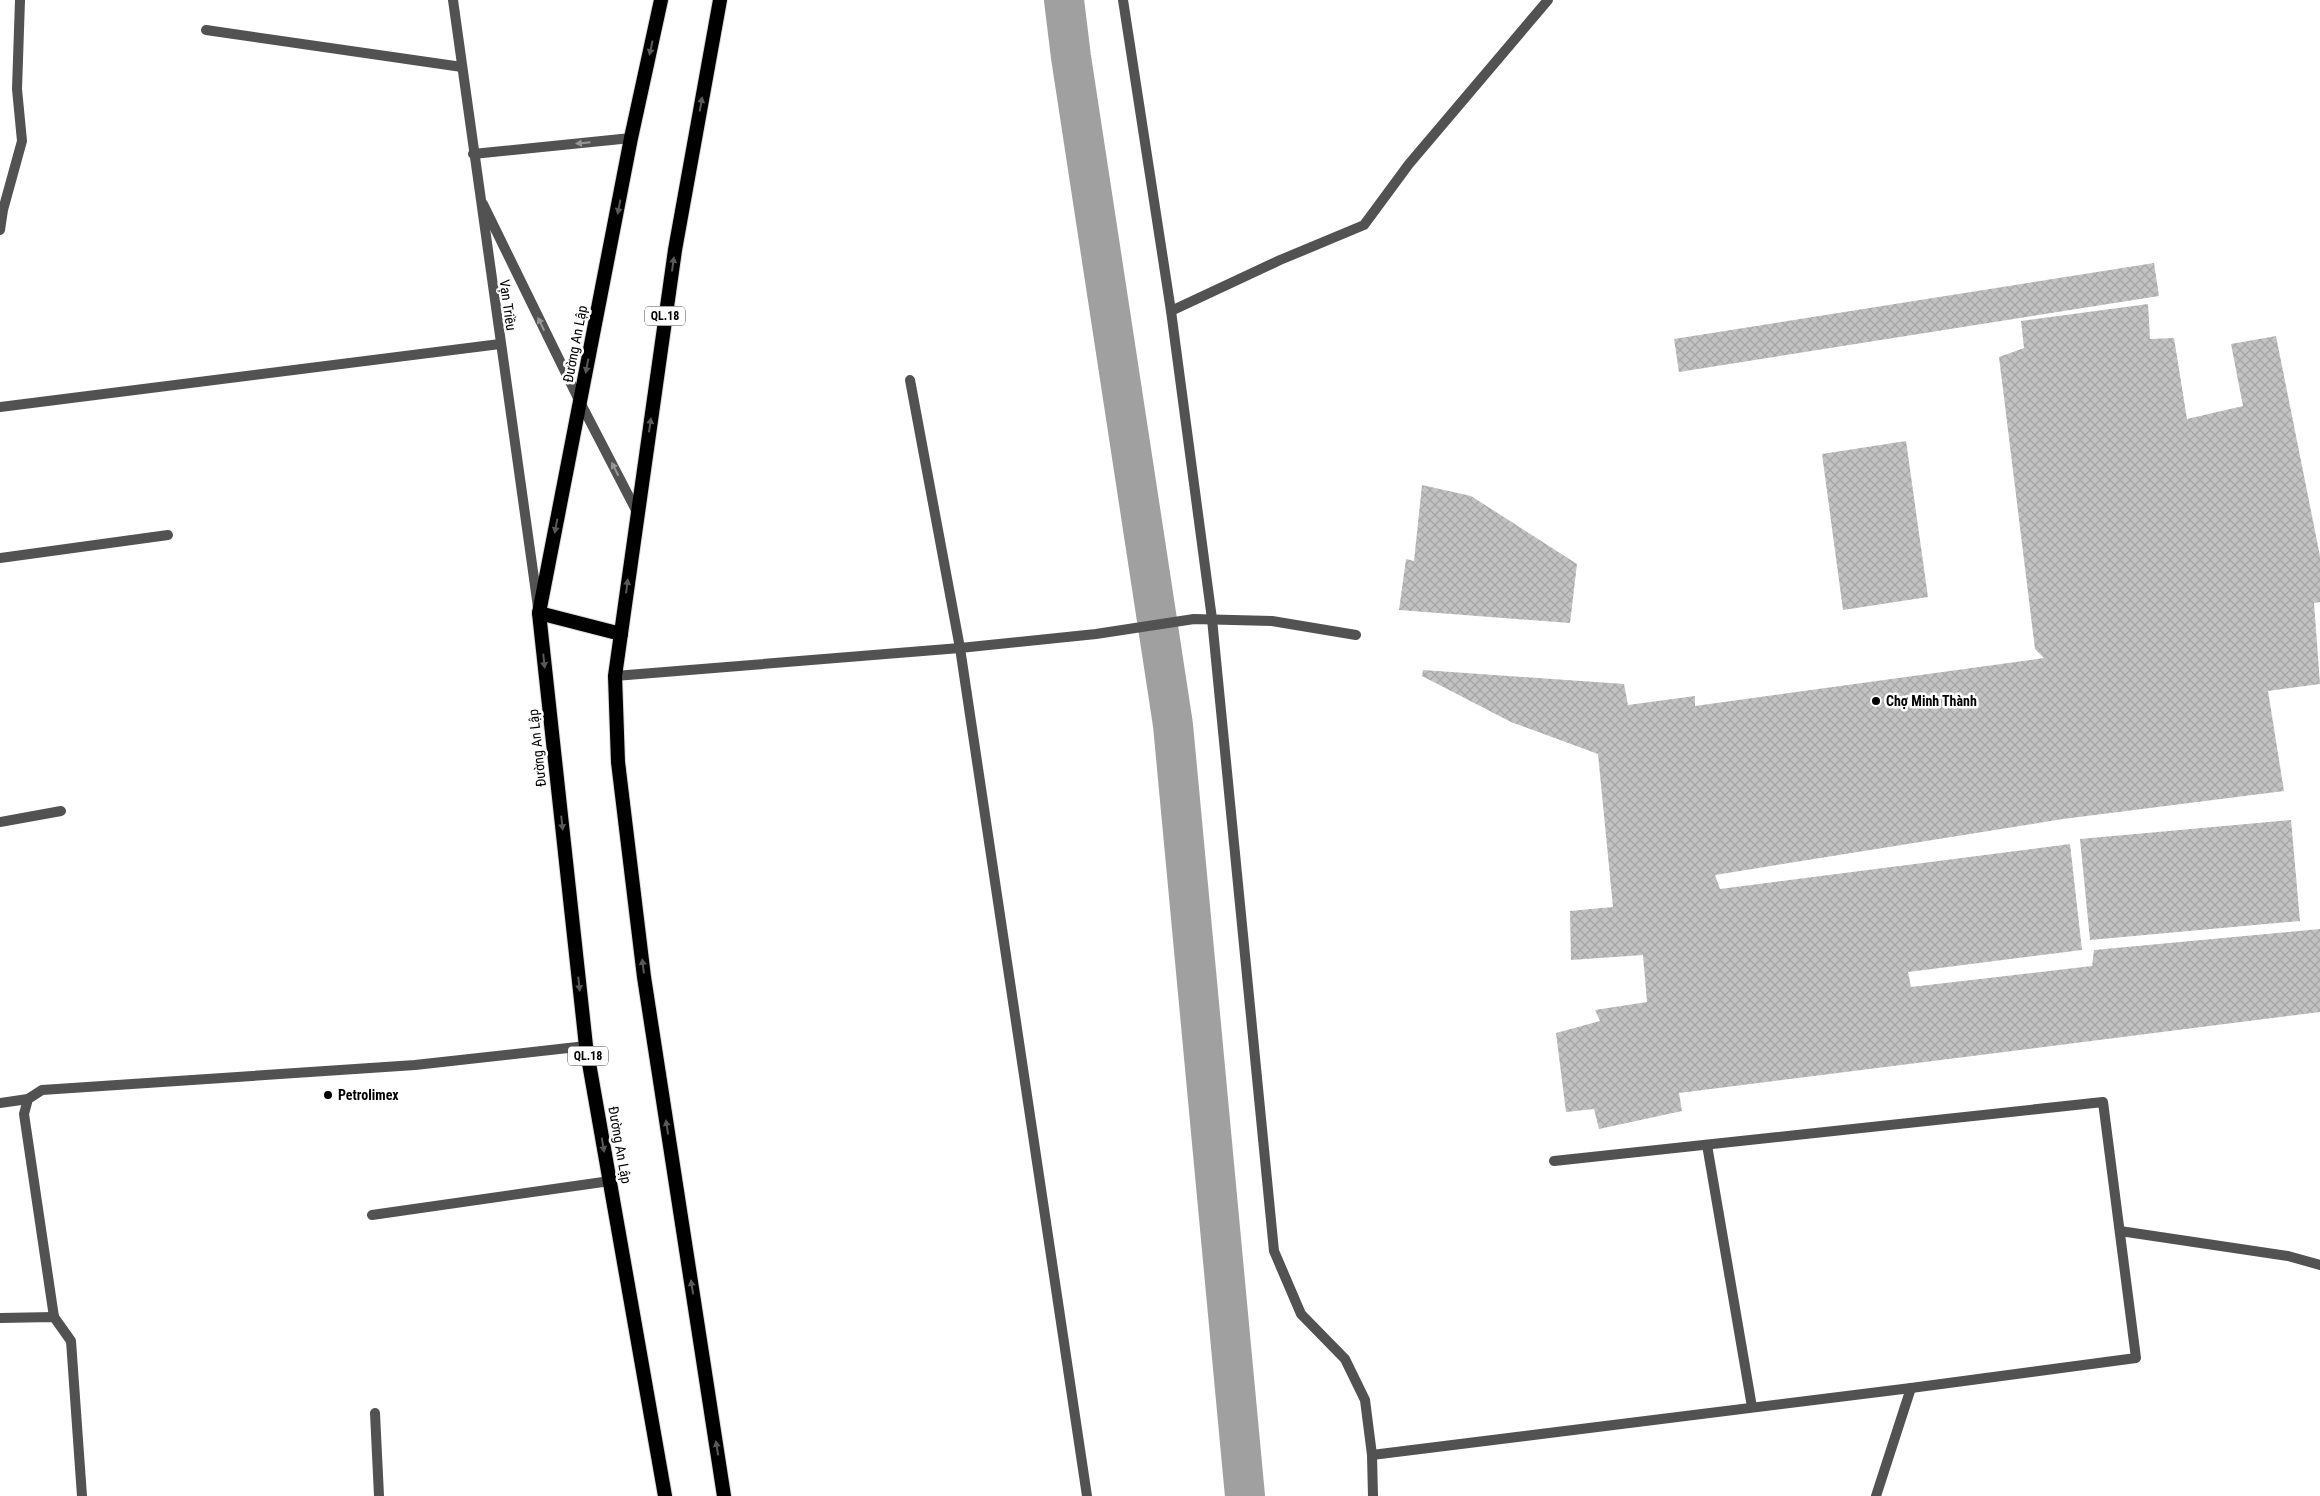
<svg xmlns="http://www.w3.org/2000/svg" width="2320" height="1496" font-family="'Roboto Condensed',sans-serif">
<style>
.lines{fill:none;stroke-linecap:round;stroke-linejoin:round}
.canal{stroke:#a0a0a0;stroke-width:40}
.building{fill:url(#building-cross-hatch)}
.trunk-casing{stroke:#dbdbdb;stroke-width:16}
.service{stroke:#525252;stroke-width:10}
.minor{stroke:#525252;stroke-width:10}
.tertiary{stroke:#525252;stroke-width:10}
.trunk{stroke:#000;stroke-width:14}
.oneway{fill:#595959}
.oneway2{fill:#979797}
.poi-dot{fill:#000;stroke:#fff;stroke-width:2}
.labels{text-anchor:middle;stroke-width:5;stroke-linejoin:round;paint-order:stroke}
.shield{fill:#fff;stroke:#4c4c4c;stroke-width:1}
.shield-label{font-size:12px;font-weight:bold;fill:#000}
.street-label{font-size:14px;fill:#000;stroke:#fff}
.poi-label{font-size:14px;font-weight:bold;fill:#000;stroke:#fff;text-anchor:start}
</style>
<defs>
<pattern id="building-cross-hatch" width="8" height="8" patternUnits="userSpaceOnUse" patternTransform="scale(1.25)"><rect width="8" height="8" fill="#c2c2c2"/><path d="M0 0l8 8M0 8l8-8" fill="none" stroke="#a5a5a5"/></pattern>
</defs>
<rect width="100%" height="100%" fill="#fff"/>
<g class="lines">
<!-- canal -->
<polyline class="canal" points="1064,0 1071,57 1173,725 1245,1496"/>
</g>
<!-- building -->
<g class="building">
<polygon points="2154,263 2159,296 1679,372 1674,339"/>
<polygon points="2148,304 2150,339 2174,338 2187,419 2243,406 2231,344 2276,336 2320,556 2320,602 2314,603 2320,684 2268,691 2284,791 2063,819 1715,875 1720,889 2070,844 2082,950 1908,972 1911,987 2092,966 2094,950 2320,929 2320,1012 1679,1093 1682,1111 1599,1129 1594,1109 1566,1112 1556,1033 1600,1021 1595,1010 1647,1002 1643,955 1571,960 1570,911 1613,907 1598,754 1511,722 1422,676 1423,670 1624,684 1628,705 1695,696 1695,706 2044,658 2035,649 1999,357 2024,348 2021,321"/>
<polygon points="1906,441 1928,597 1843,610 1822,454"/>
<polygon points="1422,485 1471,496 1577,564 1570,623 1399,610 1406,559 1414,561"/>
<polygon points="2291,820 2300,921 2090,940 2080,839"/>
</g>
<g class="lines">
<!-- trunk casing -->
<g class="trunk-casing">
<g id="trunk">
<polyline points="661,0 631,138 539,613 586,1046 665,1496"/>
<polyline points="720,0 675,250 615,676 618,762 644,977 724,1496"/>
<polyline points="539,613 621,634"/>
</g>
</g>
<!-- service -->
<g class="service">
<polyline points="206,30 462,67"/>
<polyline points="0,558 168,535"/>
<polyline points="0,822 61,811"/>
<polyline points="372,1215 610,1181"/>
<polyline points="375,1413 379,1496"/>
</g>
<!-- minor -->
<g class="minor">
<polyline points="1123,0 1171,311 1212,619 1274,1251 1301,1314 1345,1359 1365,1400 1372,1455 1373,1496"/>
<polyline points="0,230 3,210 22,141 17,89 20,0"/>
<polyline points="1171,311 1280,260 1364,225 1409,164 1548,0"/>
<polyline points="910,380 960,648 1087,1496"/>
<polyline points="0,407 500,344"/>
<polyline points="615,676 960,648 1096,634 1194,619 1272,621 1356,635"/>
<polyline points="0,1103 28,1099"/>
<polyline points="1707,1145 1752,1407"/>
<polyline points="2120,1231 2288,1256 2320,1265"/>
<polyline points="54,1317 24,1114 28,1099 42,1090 415,1065 586,1046"/>
<polyline points="0,1318 54,1317 71,1341 82,1496"/>
<polyline points="1372,1455 1911,1388 2136,1358 2103,1102 1554,1161"/>
<polyline points="1876,1496 1911,1388"/>
</g>
<!-- tertiary -->
<g class="tertiary">
<polyline points="453,0 538,607"/>
<polyline points="473,154 631,138"/>
<polyline points="483,204 580,402 637,512"/>
</g>
<!-- trunk -->
<use href="#trunk" class="trunk"/>
</g>
<!-- one-way arrows -->
<defs><path id="oneway-solid" d="M-6-.8H1V-3.2L6.5 0L1 3.2V.8H-6Z" transform="scale(1.25)"/></defs>
<g class="oneway">
<use href="#oneway-solid" transform="translate(651 48) rotate(102)"/>
<use href="#oneway-solid" transform="translate(701 104) rotate(-80)"/>
<use href="#oneway-solid" transform="translate(619 207) rotate(101)"/>
<use href="#oneway-solid" transform="translate(673 264) rotate(-82)"/>
<use href="#oneway-solid" transform="translate(587 366) rotate(101)"/>
<use href="#oneway-solid" transform="translate(650 425) rotate(-82)"/>
<use href="#oneway-solid" transform="translate(556 526) rotate(101)"/>
<use href="#oneway-solid" transform="translate(627 586) rotate(-83)"/>
<use href="#oneway-solid" transform="translate(544 661) rotate(84)"/>
<use href="#oneway-solid" transform="translate(562 823) rotate(84)"/>
<use href="#oneway-solid" transform="translate(643 966) rotate(-97)"/>
<use href="#oneway-solid" transform="translate(579 984) rotate(84)"/>
<use href="#oneway-solid" transform="translate(667 1127) rotate(-99)"/>
<use href="#oneway-solid" transform="translate(603 1145) rotate(80)"/>
<use href="#oneway-solid" transform="translate(692 1287) rotate(-99)"/>
<use href="#oneway-solid" transform="translate(717 1448) rotate(-99)"/>
</g>
<g class="oneway2">
<use href="#oneway-solid" transform="translate(583 143) rotate(174)"/>
<use href="#oneway-solid" transform="translate(541 324) rotate(-116)"/>
<use href="#oneway-solid" transform="translate(615 469) rotate(-117)"/>
</g>
<!-- markers -->
<g class="poi-dot">
<circle cx="1876" cy="701" r="5"/>
<circle cx="328" cy="1095" r="5"/>
</g>
<g class="labels">
<!-- shield labels -->
<g class="shield">
<rect x="645" y="306.5" width="40" height="19" rx="4"/>
<rect x="568" y="1046.5" width="40" height="19" rx="4"/>
</g>
<g class="shield-label">
<text x="665" y="320">QL.18</text>
<text x="588" y="1060">QL.18</text>
</g>
<!-- street labels -->
<g class="street-label">
<text transform="translate(508 305) rotate(82)" y="5">Vạn Triều</text>
<text transform="translate(575 344) rotate(-79)" y="5">Đường An Lập</text>
<text transform="translate(537 748) rotate(-96)" y="5">Đường An Lập</text>
<text transform="translate(620 1145) rotate(80)" y="5">Đường An Lập</text>
</g>
<!-- poi labels -->
<g class="poi-label">
<text x="1886" y="706">Chợ Minh Thành</text>
<text x="338" y="1100">Petrolimex</text>
</g>
</g>
</svg>
